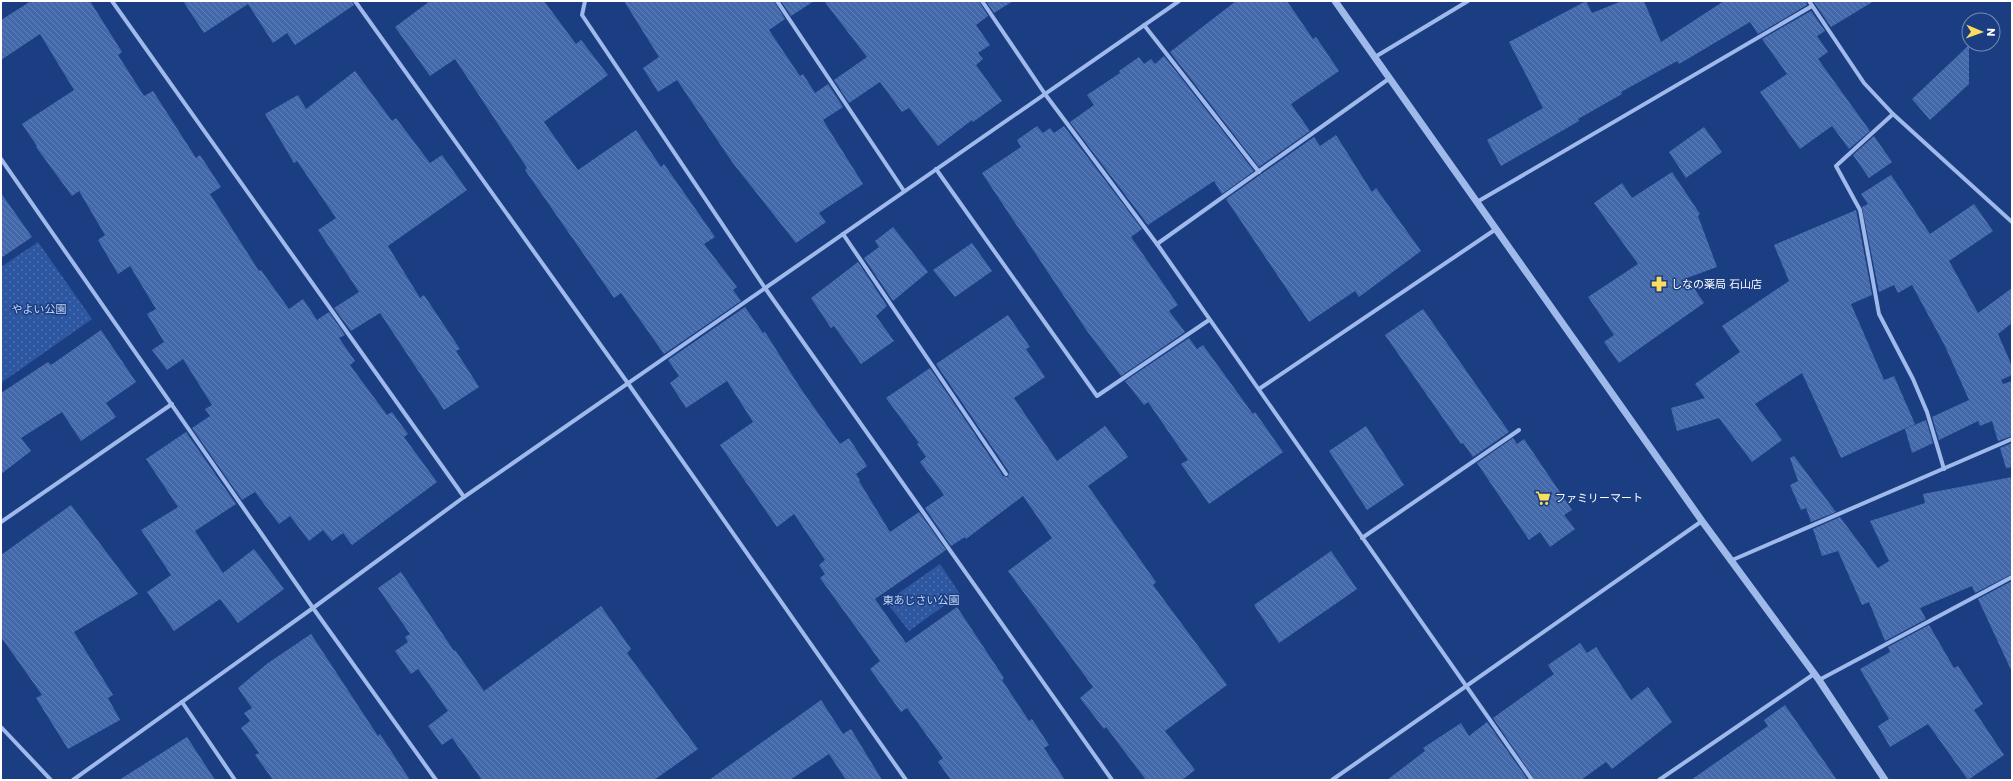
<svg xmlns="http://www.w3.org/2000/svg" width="2013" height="781" font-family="Poppins,'Noto Sans JP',sans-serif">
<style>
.park{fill:url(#park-dots)}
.building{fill:url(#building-back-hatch)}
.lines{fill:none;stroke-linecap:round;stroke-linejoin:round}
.minor{stroke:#9fbaea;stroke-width:4}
.tertiary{stroke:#9fbaea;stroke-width:7}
.labels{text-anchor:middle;stroke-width:3;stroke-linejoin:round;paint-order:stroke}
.poi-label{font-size:11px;fill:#fff;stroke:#1b3e82;text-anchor:start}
.park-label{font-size:11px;fill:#c4d7f8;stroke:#1b3e82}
</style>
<defs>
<pattern id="park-dots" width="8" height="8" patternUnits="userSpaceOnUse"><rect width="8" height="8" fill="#2e57a1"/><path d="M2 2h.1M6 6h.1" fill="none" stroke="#4d70af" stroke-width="1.8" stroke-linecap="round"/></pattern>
<pattern id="building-back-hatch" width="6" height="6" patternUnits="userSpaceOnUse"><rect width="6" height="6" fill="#4469ab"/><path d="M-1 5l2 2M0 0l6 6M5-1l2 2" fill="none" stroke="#6080b8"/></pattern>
</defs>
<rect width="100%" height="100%" fill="#1b3e82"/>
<!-- park -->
<g class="park">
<polygon points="38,242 92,319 1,383 1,267"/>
<polygon points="940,564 960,594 909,631 886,602"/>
</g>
<!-- building -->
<g class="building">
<polygon points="31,1 90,1 122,52 118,55 144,96 153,91 196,158 200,155 221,187 210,194 259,271 261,270 289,309 303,299 317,320 329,312 345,335 339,338 355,361 350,365 387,415 392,412 408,434 404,437 437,482 352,545 343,533 332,541 323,530 309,541 290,516 279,524 255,492 242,500 192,428 210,416 205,409 212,405 183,359 167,370 152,350 164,342 147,314 156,309 130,266 118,274 98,240 105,235 79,191 72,196 36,147 37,146 22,124 74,90 40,34 1,60 1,20"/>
<polygon points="183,1 352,1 354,5 295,45 287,33 273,43 248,4 204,33"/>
<polygon points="430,1 544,1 576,44 581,40 608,75 544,122 578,170 636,130 661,167 664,164 715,237 704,244 737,287 733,290 741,301 664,354 621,293 614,298 525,170 527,168 455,59 430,76 395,27"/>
<polygon points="624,1 774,1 785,19 769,30 800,76 803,74 815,93 828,84 843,107 823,120 863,184 819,213 826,222 796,243 732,162 677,80 658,92 643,68 659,57"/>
<polygon points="781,1 814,1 791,16"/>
<polygon points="824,1 979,1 988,16 976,25 990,45 978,53 983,59 976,65 1002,101 973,122 972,120 938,146 909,108 902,112 880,82 849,103 834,80 867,57"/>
<polygon points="986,1 1013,1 994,13"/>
<polygon points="1236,1 1287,1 1313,39 1316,37 1339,71 1291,104 1310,131 1259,167 1170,52"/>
<polygon points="1586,1 1592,13 1622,1 1644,1 1661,42 1724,1 1806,1 1807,5 1758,34 1750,22 1679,64 1677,61 1621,92 1622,94 1578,119 1579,121 1501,166 1487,140 1543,108 1509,42"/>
<polygon points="1813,1 1874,1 1831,27"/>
<polygon points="1811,11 1825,31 1817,36 1828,52 1818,59 1870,131 1849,149 1832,126 1800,149 1760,92 1787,74 1762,39"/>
<polygon points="1969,45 1969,84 1930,120 1912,99"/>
<polygon points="1164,56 1254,171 1222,194 1214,181 1148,225 1070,122 1094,105 1087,95 1120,73 1119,71 1139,57 1144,64 1151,59 1155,64"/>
<polygon points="355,71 392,121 396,118 430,163 442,155 467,190 388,246 420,298 424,295 460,349 456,351 479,387 444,410 380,313 351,331 334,308 359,292 318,230 336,218 297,161 294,163 265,114 298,95 306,109"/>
<polygon points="1037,126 1043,133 1050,128 1054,133 1064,126 1142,229 1131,237 1178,305 1169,311 1185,332 1121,376 1087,331 982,173 1021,147 1017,140"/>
<polygon points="1704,127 1722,152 1686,178 1669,152"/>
<polygon points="1336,135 1372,192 1376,188 1421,251 1359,297 1355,291 1309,322 1226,199 1314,137 1320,146"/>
<polygon points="1874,136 1892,162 1869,178 1853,155"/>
<polygon points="1672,172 1700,214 1698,216 1717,267 1687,278 1704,303 1619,363 1604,342 1614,335 1588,297 1638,264 1594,203 1622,183 1632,198"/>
<polygon points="1891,175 1930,234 1974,204 1993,231 1949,261 1978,313 2012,288 2012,323 1998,334 2012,366 2012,375 2001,380 2003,384 2012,381 2012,436 1998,441 1992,421 1980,426 1978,421 1939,440 1932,417 1969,400 1945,346 1912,285 1898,293 1894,285 1879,292 1862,207 1868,204 1861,194"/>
<polygon points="1,193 32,237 1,258"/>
<polygon points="1856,210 1872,295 1851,304 1884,380 1894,376 1915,424 1841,458 1802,373 1755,404 1782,440 1752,462 1719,418 1677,431 1671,408 1705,398 1695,384 1740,352 1722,326 1789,281 1774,245"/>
<polygon points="893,227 928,272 893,301 864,258 879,247 875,241"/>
<polygon points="972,243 992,271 955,297 933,270"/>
<polygon points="858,262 887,306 876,316 894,341 861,364 834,326 831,328 811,298"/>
<polygon points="745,307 763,333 765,332 801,389 840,444 849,438 867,466 856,474 860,480 859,481 890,532 919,512 946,550 875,599 906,643 957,607 1004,678 1002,680 1029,721 1032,719 1049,745 1044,748 1065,780 951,780 938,762 943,758 907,708 901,712 870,669 880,661 820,578 825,574 819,565 825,560 794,514 777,527 720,445 753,422 727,381 686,408 670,383 679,376 668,360"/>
<polygon points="1423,309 1509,432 1473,457 1463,443 1461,444 1385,335"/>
<polygon points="1008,315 1030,347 1026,349 1045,377 1014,398 1057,461 1105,426 1119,444 1128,457 1088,486 1156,582 1153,585 1227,685 1165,731 1195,770 1182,780 1146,780 1106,727 1104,729 1080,698 1093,687 1008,571 1052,538 1023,496 966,539 965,537 951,546 925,508 944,495 920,462 926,457 917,444 919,443 886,398 930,368 1003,476 1008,477 1009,472 936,364"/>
<polygon points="101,330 136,382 106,403 116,417 81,441 62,412 21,438 31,451 1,474 1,393 48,362 51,365"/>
<polygon points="1189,338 1197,349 1203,345 1253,414 1255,412 1283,452 1209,504 1181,464 1188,460 1148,402 1144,405 1125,381"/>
<polygon points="1926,420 1933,443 1912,453 1905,429"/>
<polygon points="1366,426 1404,485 1367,510 1329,451"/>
<polygon points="186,432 236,504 195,531 223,573 254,549 284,589 238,623 220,599 174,631 147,592 171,575 141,530 178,507 146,459"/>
<polygon points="1513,438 1517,444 1524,439 1572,510 1564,515 1575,529 1550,547 1540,532 1529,540 1477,463"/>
<polygon points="2012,443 2012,467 2006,468 2000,448"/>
<polygon points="1794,456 1836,512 1811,522 1806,508 1801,510 1790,485 1798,481 1790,458"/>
<polygon points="2012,477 2012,574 1975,593 1972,586 1920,608 1926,619 1885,641 1869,602 1862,605 1838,551 1822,556 1813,529 1840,517 1878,568 1889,561 1870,521 1925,503 1923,494"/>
<polygon points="71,505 138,594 74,632 113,695 108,698 120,720 68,749 36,698 42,695 1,637 1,555"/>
<polygon points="1331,551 1357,589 1279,643 1254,605"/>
<polygon points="401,572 454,651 455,650 484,691 601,606 631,649 627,653 698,749 654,780 482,780 452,738 442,745 428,726 448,711 418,669 411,674 395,651 408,642 405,637 410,634 378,588"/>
<polygon points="2012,581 2012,672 1978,599"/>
<polygon points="1929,625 1954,668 1958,666 1983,704 1974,710 2004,755 1968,780 1928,724 1890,747 1878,726 1889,719 1860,669 1890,652 1888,647"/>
<polygon points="311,634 378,736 380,734 410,780 273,780 255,755 259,753 241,728 250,721 244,713 252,708 238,688 268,663"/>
<polygon points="1580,643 1587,653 1596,647 1631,700 1648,687 1672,722 1612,769 1606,762 1581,780 1535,780 1493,718 1554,674 1548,665"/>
<polygon points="821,700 843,734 851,729 882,780 846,780 829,754 790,780 709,780"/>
<polygon points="1785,705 1837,780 1691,780 1768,726 1764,720"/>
<polygon points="1487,722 1528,780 1387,780 1425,751 1423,748 1461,723 1469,736"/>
<polygon points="187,737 215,780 119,780"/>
</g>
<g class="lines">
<!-- minor -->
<g class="minor">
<polyline points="112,1 464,497"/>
<polyline points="355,1 627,382 906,780"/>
<polyline points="585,1 582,15 765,288 1112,780"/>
<polyline points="777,1 904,191"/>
<polyline points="982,1 1045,94 1157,244 1532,780"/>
<polyline points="1809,1 1864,83 1893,114 2012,222"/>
<polyline points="1144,25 1259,172"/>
<polyline points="1375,57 1468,1"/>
<polyline points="1893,114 1836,166 1860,210 1879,314 1913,379 1927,412 1944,469"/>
<polyline points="1,159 313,608 436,780"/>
<polyline points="936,169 1097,396 1209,320"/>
<polyline points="1477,202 1812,6"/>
<polyline points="843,234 1006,474"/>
<polyline points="1157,244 1390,78"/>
<polyline points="1259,389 1496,229"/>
<polyline points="1,522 172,404"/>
<polyline points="1362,538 1519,430"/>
<polyline points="1730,561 2012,439"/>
<polyline points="1819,680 2012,577"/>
<polyline points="182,702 235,780"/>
<polyline points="1,727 51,780"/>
<polyline points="73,780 313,608 464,497 1179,1"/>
<polyline points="1332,780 1702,521"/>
<polyline points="1659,780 1814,674"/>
</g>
<!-- tertiary -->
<polyline class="tertiary" points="1335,1 1702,521 1819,680 1885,780"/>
</g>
<!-- icons -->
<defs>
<g id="pharmacy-bare" transform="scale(1.2)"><path d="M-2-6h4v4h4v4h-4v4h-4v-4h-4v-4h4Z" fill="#fcdc5c" stroke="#1b3e82" stroke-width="2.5" paint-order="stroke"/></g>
<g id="supermarket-bare" transform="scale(1.2)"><path d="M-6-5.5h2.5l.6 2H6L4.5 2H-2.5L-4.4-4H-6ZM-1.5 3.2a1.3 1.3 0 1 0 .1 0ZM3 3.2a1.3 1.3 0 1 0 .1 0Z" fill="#fcdc5c" stroke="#1b3e82" stroke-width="2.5" paint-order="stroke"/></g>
</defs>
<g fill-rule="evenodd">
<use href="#pharmacy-bare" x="1659" y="284"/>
<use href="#supermarket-bare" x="1543" y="498"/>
</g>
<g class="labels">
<!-- poi labels -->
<g class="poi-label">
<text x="1671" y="288">しなの薬局 石山店</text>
<text x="1555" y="502">ファミリーマート</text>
</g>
<!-- park labels -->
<g class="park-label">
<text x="39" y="313">やよい公園</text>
<text x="921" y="604">東あじさい公園</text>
</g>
</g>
<!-- border -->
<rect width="2013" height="781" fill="none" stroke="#ffffff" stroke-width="4"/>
<!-- north arrow -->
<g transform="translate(1981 32) rotate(92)"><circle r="19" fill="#1b3e82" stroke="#768bb4"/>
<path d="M0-3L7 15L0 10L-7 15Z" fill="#fcdc5c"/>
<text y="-6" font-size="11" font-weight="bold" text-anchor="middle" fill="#ffffff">N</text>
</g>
</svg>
